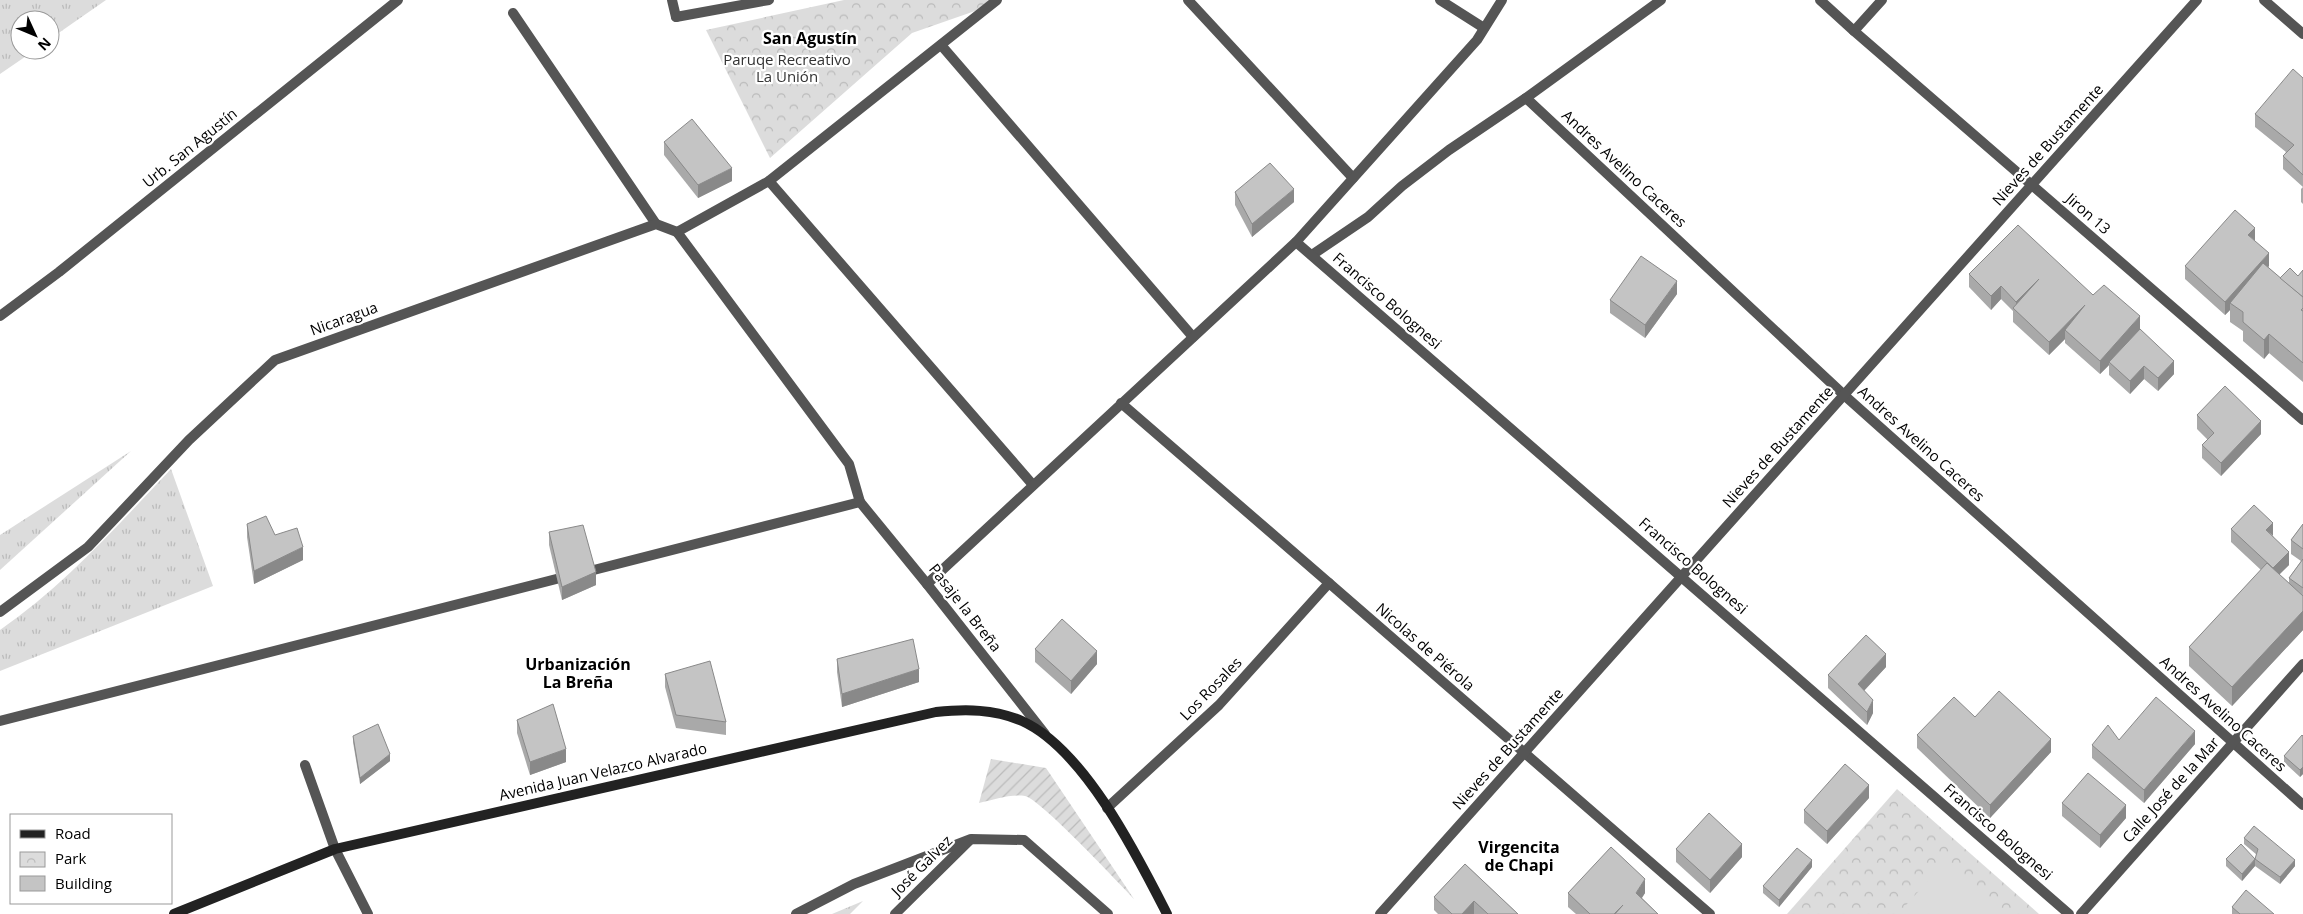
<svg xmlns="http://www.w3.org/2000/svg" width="2303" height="914" font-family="'Open Sans',sans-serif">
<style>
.grass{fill:url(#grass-tufts)}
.park{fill:url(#park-crowns)}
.garden{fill:url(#garden-furrows)}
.pitch{fill:#dcdcdc}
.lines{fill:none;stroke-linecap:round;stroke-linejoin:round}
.lane{stroke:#555;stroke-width:10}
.street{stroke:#555;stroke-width:10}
.secondary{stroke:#222;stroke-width:10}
.wall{fill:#a9a9a9}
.shaded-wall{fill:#898989}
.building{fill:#c4c4c4;stroke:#898989}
.labels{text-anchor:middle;stroke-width:4.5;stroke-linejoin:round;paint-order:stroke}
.park-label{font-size:15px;fill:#333;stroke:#fff}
.street-label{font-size:15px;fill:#000;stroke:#fff}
.neighbourhood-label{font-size:16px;font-weight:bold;fill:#000;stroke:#fff}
</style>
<defs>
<pattern id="grass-tufts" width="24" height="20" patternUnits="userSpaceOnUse" patternTransform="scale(1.25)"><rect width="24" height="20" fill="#dcdcdc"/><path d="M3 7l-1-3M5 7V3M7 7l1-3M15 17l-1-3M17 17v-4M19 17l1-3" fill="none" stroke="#bbb"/></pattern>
<pattern id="park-crowns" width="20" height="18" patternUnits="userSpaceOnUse" patternTransform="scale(1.25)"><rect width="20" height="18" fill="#dcdcdc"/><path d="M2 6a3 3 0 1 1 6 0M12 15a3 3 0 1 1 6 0" fill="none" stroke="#bbb"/></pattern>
<pattern id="garden-furrows" width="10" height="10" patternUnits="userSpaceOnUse" patternTransform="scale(1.25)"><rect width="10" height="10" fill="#dcdcdc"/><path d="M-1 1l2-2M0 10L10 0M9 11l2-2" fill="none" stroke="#bbb"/></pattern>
</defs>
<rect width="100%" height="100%" fill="#fff"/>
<!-- grass -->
<g class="grass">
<polygon points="0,0 106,0 50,39 50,20 20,20 20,50 35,50 0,74"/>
<polygon points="131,451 0,570 0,535"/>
<path d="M171 469 213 586 0 671V630C65 585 117 526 171 469Z"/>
<polygon points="863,901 850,914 832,914"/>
</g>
<!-- park -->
<g class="park">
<polygon points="844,0 990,0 975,11 912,33 770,158 706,30"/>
<polygon points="1897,789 2039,914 1787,914"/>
</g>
<!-- garden -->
<path class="garden" d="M991 759 1046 768 1134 899C1118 882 1040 799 1025 796 1009 794 994 800 979 803Z"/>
<!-- pitch -->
<polygon class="pitch" points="1943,864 2000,914 1898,914"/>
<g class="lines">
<!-- lane -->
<g class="lane">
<polyline points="1188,0 1353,178"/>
<polyline points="1440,0 1484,28"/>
<polyline points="1820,0 1854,31"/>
<polyline points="513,13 656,224"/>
<polyline points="676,17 769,0"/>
<polyline points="941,45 1193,337"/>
<polyline points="769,181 1033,485"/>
<polyline points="677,232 849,464 860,502"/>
<polyline points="1312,255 1368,217 1402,186 1449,150 1526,98 1661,0"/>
<polyline points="1121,403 1329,583"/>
</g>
<!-- street -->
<g class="street">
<polyline points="672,0 676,17"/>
<polyline points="1882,0 1854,31 2303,420"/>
<polyline points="2264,0 2303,34"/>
<polyline points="1526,98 1844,395 2303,805"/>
<polyline points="1296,242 2069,914"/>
<polyline points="0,316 59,272 398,0"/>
<polyline points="582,573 860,502 927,584 1045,734"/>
<polyline points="927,584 1296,242 1477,40 1502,0"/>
<polyline points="0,612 88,547 189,440 275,360 656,224 677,232 769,181 997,0"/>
<polyline points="0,721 568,576"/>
<polyline points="305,765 335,849 368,914"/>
<polyline points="1107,808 1219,705 1329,583 1710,914"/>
<polyline points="796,914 854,884 971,839 1024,840 1108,914"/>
<polyline points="895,914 969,841"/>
<polyline points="1380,914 2197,0"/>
<polyline points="2081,914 2303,664"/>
</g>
<!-- secondary -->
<path class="secondary" d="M174 914 335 849 936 712C966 709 994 709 1022 721 1084 749 1137 855 1167 914"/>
</g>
<!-- wall -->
<g class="wall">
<polygon points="2303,78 2303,204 2301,202 2301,189 2303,187 2283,169 2283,156 2286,152 2255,127 2255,114"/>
<polygon points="664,142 732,181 698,198 664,155"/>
<polygon points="1235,192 1294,202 1252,237 1235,205"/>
<polygon points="2185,266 2269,266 2268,267 2280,278 2298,276 2303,270 2303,382 2269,353 2264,359 2243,341 2243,331 2230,322 2230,310 2225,315 2185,279"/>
<polygon points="1969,274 2093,295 2140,329 2174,374 2158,391 2144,379 2130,394 2109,375 2109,365 2100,374 2065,343 2065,339 2049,355 2013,322 2013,311 2001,299 1991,310 1969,287"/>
<polygon points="1677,294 1645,338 1610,313 1610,300"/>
<polygon points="2197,415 2261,434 2221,476 2202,458 2202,445 2208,440 2197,429"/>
<polygon points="247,524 275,535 303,560 254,584 247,537"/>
<polygon points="2303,524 2303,630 2232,706 2189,666 2189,647 2261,570 2231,542 2231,529 2273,536 2289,565 2279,574 2289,583 2289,578 2301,561 2291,554 2291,540"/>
<polygon points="549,532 596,585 562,600 549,545"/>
<polygon points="1035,649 1097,664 1071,694 1035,662"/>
<polygon points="837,659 919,682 842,707 837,672"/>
<polygon points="1886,667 1864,691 1873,713 1867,725 1828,688 1828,675"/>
<polygon points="665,674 726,722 726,735 676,728 665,687"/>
<polygon points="1975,717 2051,752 1990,818 1917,748 1917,735"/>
<polygon points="517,720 566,762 530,775 517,733"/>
<polygon points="353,736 390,761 360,784 353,742"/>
<polygon points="2303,736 2303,774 2300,777 2284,762 2284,756"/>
<polygon points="2119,740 2195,744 2144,803 2092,758 2092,745"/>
<polygon points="1869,798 1827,844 1804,823 1804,810"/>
<polygon points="2062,803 2126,818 2100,848 2062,816"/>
<polygon points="2244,838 2295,866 2280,884 2255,866 2255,859 2257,855 2244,844"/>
<polygon points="1676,849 1742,857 1710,893 1676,862"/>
<polygon points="2226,859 2255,866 2242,881 2226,866"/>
<polygon points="1465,864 1518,914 1438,914 1434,910 1434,897"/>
<polygon points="1812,867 1779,907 1763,893 1763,886"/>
<polygon points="1568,893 1645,893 1642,898 1658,914 1576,914 1568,907"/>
<polygon points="2232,907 2274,914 2232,914"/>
</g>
<!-- shaded-wall -->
<g class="shaded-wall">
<polygon points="732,168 732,181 698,198 698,185"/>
<polygon points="1294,189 1294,202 1252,237 1252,224"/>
<polygon points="2255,228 2255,241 2248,235"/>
<polygon points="2269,253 2269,266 2234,306 2230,303 2230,310 2225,315 2225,302"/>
<polygon points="2039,279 2016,312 2016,302"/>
<polygon points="1677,281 1677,294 1645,338 1645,325"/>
<polygon points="2001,286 2001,299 1991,310 1991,296"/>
<polygon points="2085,305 2065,330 2065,339 2049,355 2049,342"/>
<polygon points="2140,316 2140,330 2109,362 2109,365 2100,374 2100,361"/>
<polygon points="2269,334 2269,353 2264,359 2264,340"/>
<polygon points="2174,361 2174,374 2158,391 2158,378"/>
<polygon points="2144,366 2144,379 2130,394 2130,381"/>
<polygon points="2261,421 2261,434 2221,476 2221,463"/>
<polygon points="2273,523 2273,536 2266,530"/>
<polygon points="303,547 303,560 254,584 254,571"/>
<polygon points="2289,552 2289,565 2273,581 2273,568"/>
<polygon points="596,572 596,585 562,600 562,587"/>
<polygon points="2303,611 2303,630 2232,706 2232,687"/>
<polygon points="1097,651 1097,664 1071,694 1071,681"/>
<polygon points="1886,654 1886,667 1858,697 1858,684"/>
<polygon points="919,669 919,682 842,707 842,694"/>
<polygon points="1873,700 1873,713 1867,725 1867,712"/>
<polygon points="2195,731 2195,744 2144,803 2144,790"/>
<polygon points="2051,739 2051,752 1990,818 1990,805"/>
<polygon points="566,749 566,762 530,775 530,762"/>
<polygon points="390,754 390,761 360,784 360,778"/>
<polygon points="2303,767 2303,774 2300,777 2300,770"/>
<polygon points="1869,785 1869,798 1827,844 1827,831"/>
<polygon points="2126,805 2126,818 2100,848 2100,835"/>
<polygon points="1742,844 1742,857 1710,893 1710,880"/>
<polygon points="2255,859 2255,866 2242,881 2242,874"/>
<polygon points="1812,860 1812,867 1779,907 1779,900"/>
<polygon points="2295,860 2295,866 2280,884 2280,877"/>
<polygon points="1645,879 1645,893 1636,906 1636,893"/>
<polygon points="1474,901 1474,914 1462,914"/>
</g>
<!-- building -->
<g class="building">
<polygon points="2293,69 2303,78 2303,175 2283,156 2294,145 2255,114"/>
<polygon points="692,119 732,168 698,185 664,142"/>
<polygon points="1270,163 1294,189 1252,224 1235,192"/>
<polygon points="2235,210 2255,228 2248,235 2269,253 2225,302 2185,266"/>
<polygon points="2018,225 2093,295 2104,285 2140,316 2100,361 2065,330 2085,305 2049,342 2013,308 2039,279 2016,302 2001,286 1991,296 1969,274"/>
<polygon points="1641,256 1677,281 1645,325 1610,300"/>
<polygon points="2263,263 2303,297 2303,308 2301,310 2303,311 2303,363 2269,334 2264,340 2243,322 2243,312 2230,303"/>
<polygon points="2290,268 2298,276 2303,270 2303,297 2280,278"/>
<polygon points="2140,329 2174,361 2158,378 2144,366 2130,381 2109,362"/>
<polygon points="2225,386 2261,421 2221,463 2202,445 2214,433 2197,415"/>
<polygon points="2254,505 2273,523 2266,530 2289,552 2273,568 2231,529"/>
<polygon points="266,516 275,535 297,528 303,547 254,571 247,524"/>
<polygon points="2303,524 2303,549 2291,540"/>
<polygon points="583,525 596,572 562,587 549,532"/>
<polygon points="2303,559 2303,588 2289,578"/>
<polygon points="2267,563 2303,596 2303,611 2232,687 2189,647"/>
<polygon points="1062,619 1097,651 1071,681 1035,649"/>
<polygon points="1866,635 1886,654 1858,684 1873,700 1867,712 1828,675"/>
<polygon points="913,639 919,669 842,694 837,659"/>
<polygon points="710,661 726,722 676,715 665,674"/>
<polygon points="1999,691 2051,739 1990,805 1917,735 1954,697 1975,717"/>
<polygon points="2156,697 2195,731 2144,790 2092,745 2108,725 2119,740"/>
<polygon points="553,704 566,749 530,762 517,720"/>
<polygon points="378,724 390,754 360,778 353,736"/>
<polygon points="2302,735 2303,736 2303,767 2300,770 2284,756"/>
<polygon points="1845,764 1869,785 1827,831 1804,810"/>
<polygon points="2088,773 2126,805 2100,835 2062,803"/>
<polygon points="1709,813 1742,844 1710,880 1676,849"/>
<polygon points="2254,826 2295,860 2280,877 2255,859 2258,849 2244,838"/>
<polygon points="2241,844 2255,859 2242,874 2226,859"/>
<polygon points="1611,847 1645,879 1636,893 1658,914 1615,914 1623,905 1614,914 1590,914 1568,893"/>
<polygon points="1797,848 1812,860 1779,900 1763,886"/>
<polygon points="1465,864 1518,914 1488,914 1474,901 1462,914 1452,914 1434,897"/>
<polygon points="2246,890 2274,914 2240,914 2232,907"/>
</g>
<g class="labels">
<!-- park labels -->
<g class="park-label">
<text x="787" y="65">Paruqe Recreativo<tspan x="787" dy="17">La Unión</tspan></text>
</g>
<!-- street labels -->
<g class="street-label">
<text transform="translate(2048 145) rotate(-48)" y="5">Nieves de Bustamente</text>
<text transform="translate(190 148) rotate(-39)" y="5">Urb. San Agustín</text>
<text transform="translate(1624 169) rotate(43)" y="5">Andres Avelino Caceres</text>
<text transform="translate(2088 214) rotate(41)" y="5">Jiron 13</text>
<text transform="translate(1387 301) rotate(41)" y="5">Francisco Bolognesi</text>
<text transform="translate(344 319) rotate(-20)" y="5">Nicaragua</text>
<text transform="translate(1921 444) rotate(42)" y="5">Andres Avelino Caceres</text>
<text transform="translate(1778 447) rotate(-48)" y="5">Nieves de Bustamente</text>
<text transform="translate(1693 566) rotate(41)" y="5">Francisco Bolognesi</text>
<text transform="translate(965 608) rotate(52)" y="5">Pasaje la Breña</text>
<text transform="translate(1425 647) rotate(41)" y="5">Nicolas de Piérola</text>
<text transform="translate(1211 689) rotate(-46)" y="5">Los Rosales</text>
<text transform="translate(2223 714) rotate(42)" y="5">Andres Avelino Caceres</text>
<text transform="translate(1508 749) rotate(-48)" y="5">Nieves de Bustamente</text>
<text transform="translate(603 772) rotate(-13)" y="5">Avenida Juan Velazco Alvarado</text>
<text transform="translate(2171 790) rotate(-48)" y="5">Calle José de la Mar</text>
<text transform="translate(1998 832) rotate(41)" y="5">Francisco Bolognesi</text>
<text transform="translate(922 866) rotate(-45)" y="5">José Galvez</text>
</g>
<!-- neighbourhood labels -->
<g class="neighbourhood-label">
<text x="810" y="44">San Agustín</text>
<text x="578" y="670">Urbanización<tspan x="578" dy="18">La Breña</tspan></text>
<text x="1519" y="853">Virgencita<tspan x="1519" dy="18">de Chapi</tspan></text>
</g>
</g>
<!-- legend -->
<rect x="10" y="814" width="162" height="90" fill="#ffffff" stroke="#999999"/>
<rect x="20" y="830" width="25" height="8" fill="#222222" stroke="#999999"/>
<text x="55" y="839" font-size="15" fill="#000000">Road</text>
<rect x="20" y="852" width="25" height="15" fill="url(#park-crowns)" stroke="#999999"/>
<text x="55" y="864" font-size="15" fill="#000000">Park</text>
<rect x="20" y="876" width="25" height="15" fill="#c4c4c4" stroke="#999999"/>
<text x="55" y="889" font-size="15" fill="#000000">Building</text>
<!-- north arrow -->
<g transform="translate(35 35) rotate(134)"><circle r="24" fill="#ffffff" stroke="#999999"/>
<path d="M0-4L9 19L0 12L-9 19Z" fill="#000000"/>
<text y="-8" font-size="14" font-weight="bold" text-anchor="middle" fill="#000000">N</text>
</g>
</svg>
